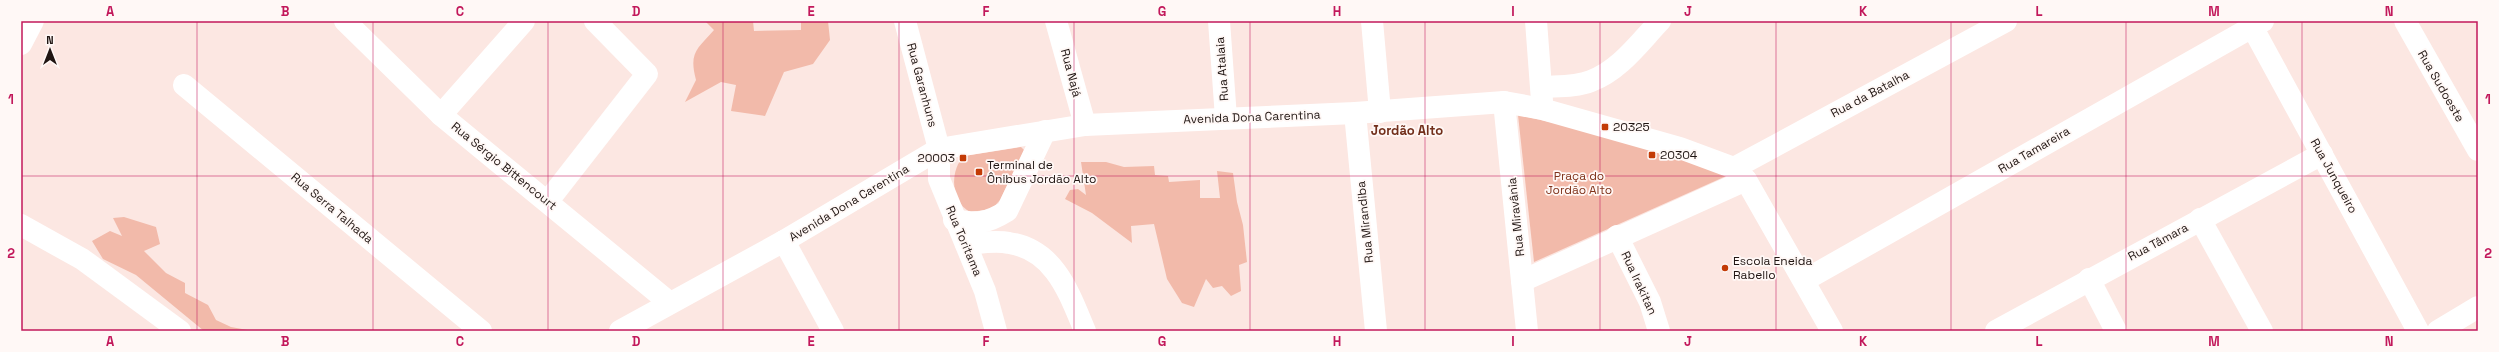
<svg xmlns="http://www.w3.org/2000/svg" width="2499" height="352" font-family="'Space Grotesk',sans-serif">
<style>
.green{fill:#f2baaa}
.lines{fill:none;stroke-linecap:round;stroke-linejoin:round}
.minor{stroke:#fff;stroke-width:22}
.highway{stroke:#fff;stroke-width:22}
.grid{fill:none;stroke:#c2185b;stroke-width:1;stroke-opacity:0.55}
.poi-dot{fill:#c33b06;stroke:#fff8f6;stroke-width:1.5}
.labels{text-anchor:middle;stroke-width:3.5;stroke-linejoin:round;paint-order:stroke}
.street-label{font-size:12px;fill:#201512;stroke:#fff8f6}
.poi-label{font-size:12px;fill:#201512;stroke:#fff8f6;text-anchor:start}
.park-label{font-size:12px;fill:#80331b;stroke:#fff8f6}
.neighbourhood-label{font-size:13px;font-weight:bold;fill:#722f1b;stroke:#fff8f6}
.neatline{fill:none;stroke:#c2185b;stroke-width:1.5}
.grid-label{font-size:13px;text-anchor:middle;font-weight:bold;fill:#c2185b}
</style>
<rect width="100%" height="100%" fill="#fce7e2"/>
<!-- green -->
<g class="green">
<path d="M705 21H753L754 31 801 30V21H828L830 40 813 64 784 72 765 116 731 111 736 85 721 82 685 102 696 80C689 53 696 50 714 30Z"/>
<polygon points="1518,115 1559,124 1733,173 1534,262"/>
<path d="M1021 147 1024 150 1000 200 992 209 970 212C951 202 949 171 964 156Z"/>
<polygon points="1081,162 1106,162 1124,167 1154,166 1155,175 1168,176 1169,182 1200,180 1200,198 1220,198 1217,171 1233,173 1237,202 1243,225 1247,262 1239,265 1241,291 1231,296 1222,286 1213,288 1206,279 1194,307 1182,303 1167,279 1154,224 1131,226 1132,243 1092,213 1065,199 1070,190 1078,189 1086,195"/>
<polygon points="124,217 156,227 160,244 144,251 166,273 185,283 185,293 208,305 216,320 231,327 253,331 204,331 136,275 103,259 92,241 110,231 122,236 113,218"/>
</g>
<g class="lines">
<!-- minor -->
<g class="minor">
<polyline points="345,21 441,115 670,303"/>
<polyline points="905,21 939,149 939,179 985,291 996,331"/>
<polyline points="1056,21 1085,125"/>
<polyline points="1219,21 1226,118"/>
<polyline points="1372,21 1380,112"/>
<polyline points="1536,21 1542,101"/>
<polyline points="2249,21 2418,331"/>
<polyline points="2405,21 2478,150"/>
<polyline points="184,85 481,331"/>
<path d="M1543 87C1558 86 1576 87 1591 81 1620 70 1639 43 1660 21"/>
<polyline points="1504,102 1527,331"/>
<polyline points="1355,113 1376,331"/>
<polyline points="441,115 524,21"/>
<polyline points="1734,168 2006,21"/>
<polyline points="548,201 647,74 595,21"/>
<polyline points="2200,219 2262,331"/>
<path d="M954 220C977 224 986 224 1007 211L1045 131"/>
<polyline points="21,225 82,259 180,331"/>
<polyline points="1617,236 1650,302 1659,331"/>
<polyline points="784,241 833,331"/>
<path d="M966 244C980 243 996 240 1009 243 1055 250 1069 293 1085 331"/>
<polyline points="2089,279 2116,331"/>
<polyline points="1805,280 2263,21"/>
<polyline points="1522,281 1746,180"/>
<polyline points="620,331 784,241 939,149 1085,125 1355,113 1504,102 1542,109 1680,148 1734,168 1746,180 1832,331"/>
<polyline points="1996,331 2322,154"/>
<polyline points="2438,331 2478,307"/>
</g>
<!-- highway -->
<polyline class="highway" points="21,44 33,21"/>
</g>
<!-- grid -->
<path class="grid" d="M197 21V331M373 21V331M548 21V331M723 21V331M899 21V331M1074 21V331M1250 21V331M1425 21V331M1600 21V331M1776 21V331M1951 21V331M2126 21V331M2302 21V331M21 176H2478"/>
<!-- markers -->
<g class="poi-dot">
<rect x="1601" y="123" width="8" height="8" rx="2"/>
<rect x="1648" y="151" width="8" height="8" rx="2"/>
<rect x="959" y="154" width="8" height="8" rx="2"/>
<rect x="975" y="168" width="8" height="8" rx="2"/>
<circle cx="1725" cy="268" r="4"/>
</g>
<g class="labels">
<!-- street labels -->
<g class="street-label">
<text transform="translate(1222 69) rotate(-94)" y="4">Rua Atalaia</text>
<text transform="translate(1071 73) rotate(75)" y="4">Rua Najá</text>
<text transform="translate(922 85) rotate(75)" y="4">Rua Garanhuns</text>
<text transform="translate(2441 86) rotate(60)" y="4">Rua Sudoeste</text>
<text transform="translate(1870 94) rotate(-28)" y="4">Rua da Batalha</text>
<text transform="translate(1252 117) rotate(-2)" y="4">Avenida Dona Carentina</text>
<text transform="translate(2034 150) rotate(-30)" y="4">Rua Tamareira</text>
<text transform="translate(504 166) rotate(39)" y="4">Rua Sérgio Bittencourt</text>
<text transform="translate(2334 176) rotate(61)" y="4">Rua Junqueiro</text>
<text transform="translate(849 203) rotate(-31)" y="4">Avenida Dona Carentina</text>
<text transform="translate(332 208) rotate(40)" y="4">Rua Serra Talhada</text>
<text transform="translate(1516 217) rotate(-96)" y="4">Rua Miravânia</text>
<text transform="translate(1365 222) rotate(-96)" y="4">Rua Mirandiba</text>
<text transform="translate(964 241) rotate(67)" y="4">Rua Toritama</text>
<text transform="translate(2158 242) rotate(-28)" y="4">Rua Tâmara</text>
<text transform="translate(1639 283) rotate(65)" y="4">Rua Irakitan</text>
</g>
<!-- poi labels -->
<g class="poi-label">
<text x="1613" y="131">20325</text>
<text x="1660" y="159">20304</text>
<text x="955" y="162" text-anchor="end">20003</text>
<text x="987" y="169">Terminal de<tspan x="987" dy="14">Ônibus Jordão Alto</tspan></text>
<text x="1733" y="265">Escola Eneida<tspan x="1733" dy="14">Rabello</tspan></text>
</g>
<!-- park labels -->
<g class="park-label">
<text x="1579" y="180">Praça do<tspan x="1579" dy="14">Jordão Alto</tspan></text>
</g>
<!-- neighbourhood labels -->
<g class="neighbourhood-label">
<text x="1407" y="135">Jordão Alto</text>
</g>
</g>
<!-- border -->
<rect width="2499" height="352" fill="none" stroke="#fff8f6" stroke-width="44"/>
<!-- north arrow -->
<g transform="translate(50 50)" stroke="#fff8f6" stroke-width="3" paint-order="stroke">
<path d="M0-3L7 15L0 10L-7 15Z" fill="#201512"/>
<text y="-6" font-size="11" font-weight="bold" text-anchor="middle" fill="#201512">N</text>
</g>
<rect x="22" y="22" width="2455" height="308" class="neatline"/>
<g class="grid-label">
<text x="110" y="16">A</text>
<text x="285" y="16">B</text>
<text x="460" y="16">C</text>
<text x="636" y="16">D</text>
<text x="811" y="16">E</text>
<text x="986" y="16">F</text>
<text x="1162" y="16">G</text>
<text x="1337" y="16">H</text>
<text x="1513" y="16">I</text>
<text x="1688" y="16">J</text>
<text x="1863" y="16">K</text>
<text x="2039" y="16">L</text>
<text x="2214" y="16">M</text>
<text x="2389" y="16">N</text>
<text x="11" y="104">1</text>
<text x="2488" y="104">1</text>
<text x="11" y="258">2</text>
<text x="2488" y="258">2</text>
<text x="110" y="346">A</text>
<text x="285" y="346">B</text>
<text x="460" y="346">C</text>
<text x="636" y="346">D</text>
<text x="811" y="346">E</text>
<text x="986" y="346">F</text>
<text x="1162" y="346">G</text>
<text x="1337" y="346">H</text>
<text x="1513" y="346">I</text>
<text x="1688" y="346">J</text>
<text x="1863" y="346">K</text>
<text x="2039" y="346">L</text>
<text x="2214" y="346">M</text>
<text x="2389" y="346">N</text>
</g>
</svg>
